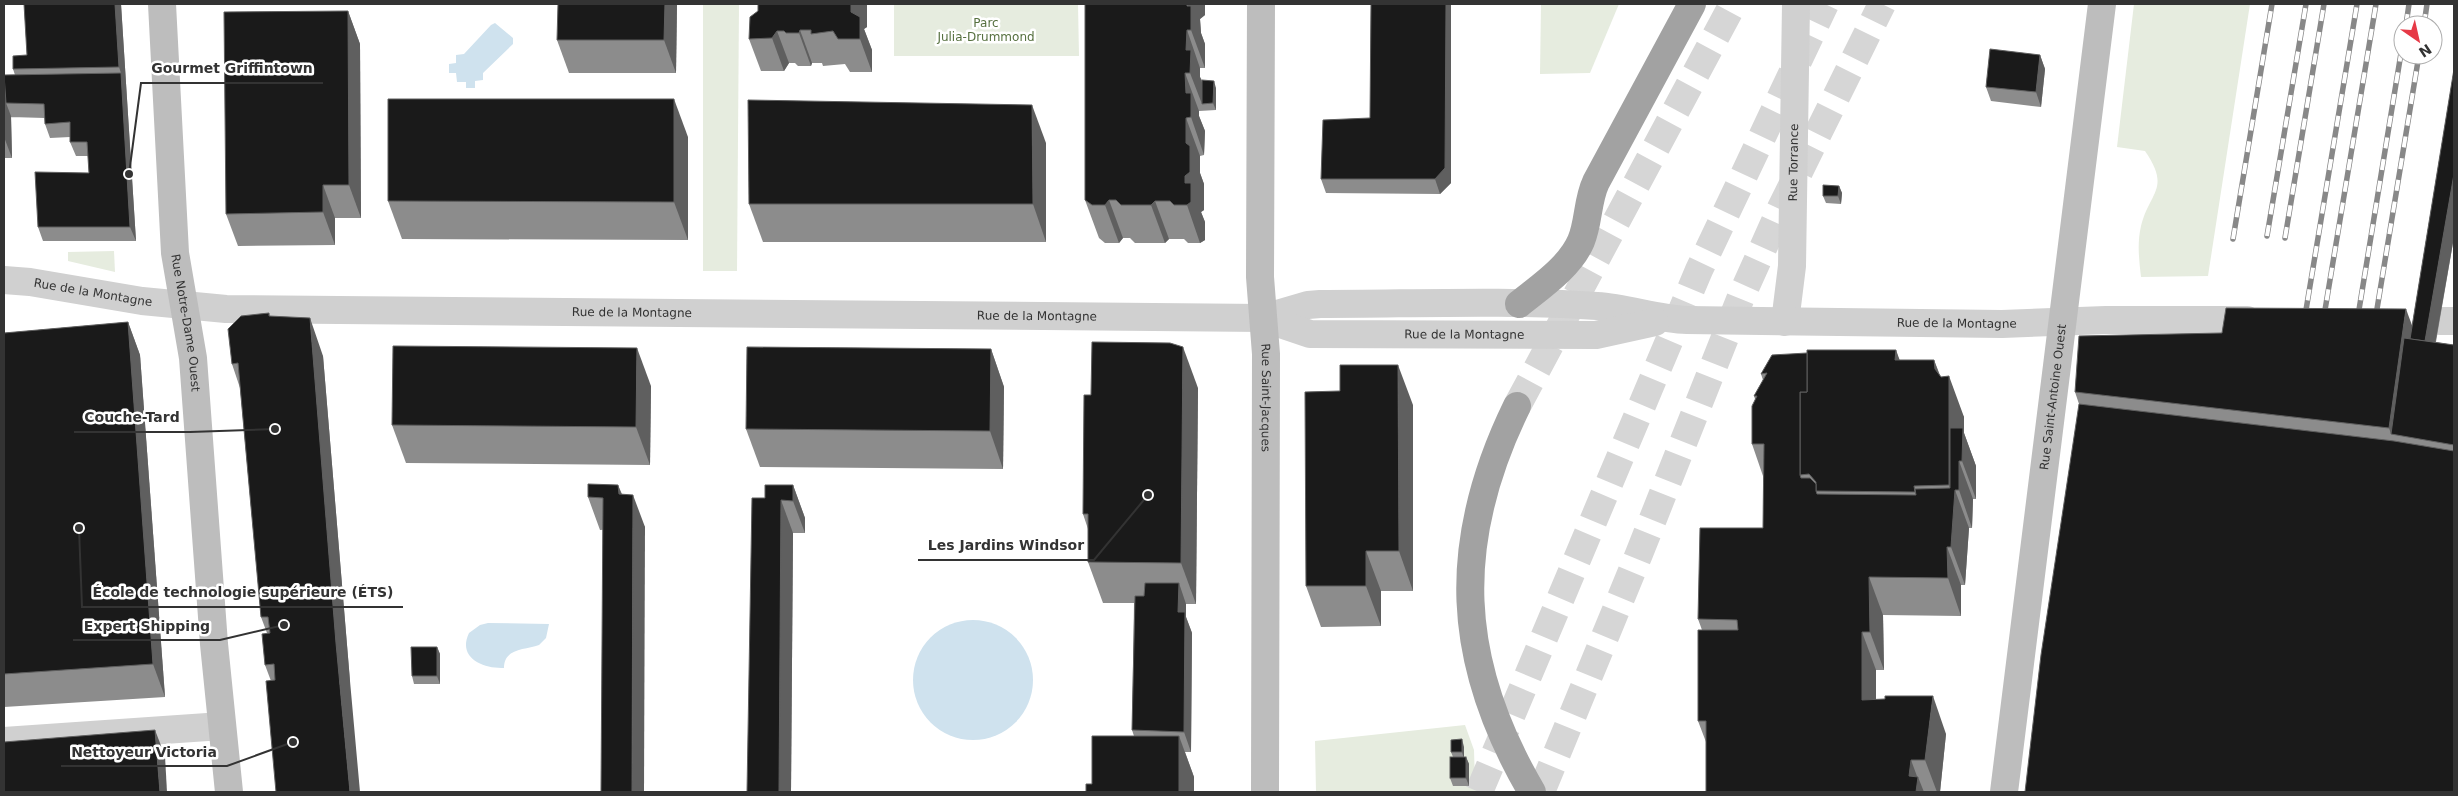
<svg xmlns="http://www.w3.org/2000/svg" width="2458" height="796" font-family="'DejaVu Sans',sans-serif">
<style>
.green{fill:#e6ecdf}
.water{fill:#cfe2ee}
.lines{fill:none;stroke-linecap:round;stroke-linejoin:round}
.trunk-tunnel{stroke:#d6d6d6;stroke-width:28;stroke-dasharray:28 14;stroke-linecap:butt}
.minor{stroke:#d0d0d0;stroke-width:28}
.tertiary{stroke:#d0d0d0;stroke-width:28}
.secondary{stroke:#bdbdbd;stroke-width:28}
.trunk{stroke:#a2a2a2;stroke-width:28}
.rail-casing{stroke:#888;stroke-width:5.5}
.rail{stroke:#fff;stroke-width:4;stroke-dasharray:11;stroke-linecap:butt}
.wall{fill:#8c8c8c}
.shaded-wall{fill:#5f5f5f}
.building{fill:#1a1a1a;stroke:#5f5f5f}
.labels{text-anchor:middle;stroke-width:5;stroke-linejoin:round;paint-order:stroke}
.park-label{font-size:12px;fill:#56703f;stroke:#fff}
.street-label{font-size:12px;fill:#333;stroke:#fff}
.leader{fill:none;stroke:#333;stroke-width:2}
.callout-dot{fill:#333;stroke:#fff;stroke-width:2}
.callout-label{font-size:14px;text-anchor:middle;font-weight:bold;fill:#333;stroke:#fff;stroke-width:5;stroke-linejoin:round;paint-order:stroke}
</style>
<rect width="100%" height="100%" fill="#fff"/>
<!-- green -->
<g class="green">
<polygon points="703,4 739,4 737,271 703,271"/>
<polygon points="894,4 1078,4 1079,56 894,56"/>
<polygon points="1541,4 1619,4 1590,73 1540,74"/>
<path d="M2134 4H2250L2208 276 2141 277C2139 260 2137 243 2141 226 2150 191 2171 189 2145 151L2117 147Z"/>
<polygon points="114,251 115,272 68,261 68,252"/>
<polygon points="1465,725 1474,750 1475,781 1479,792 1316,792 1315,741"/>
</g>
<!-- water -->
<g class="water">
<polygon points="495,23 513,38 513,44 483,73 483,80 475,81 475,88 466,88 466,82 457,82 456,73 449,73 449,64 456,63 456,55 464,54 491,25"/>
<circle cx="973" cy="680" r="60"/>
<path d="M488 623 549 624 546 638 539 645C525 650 504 648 504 668 483 669 457 658 469 633L480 625Z"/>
</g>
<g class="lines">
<!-- trunk-tunnel -->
<g class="trunk-tunnel">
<polyline points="1517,406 1733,4"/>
<polyline points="1479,792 1699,270 1825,4"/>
<polyline points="1541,792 1639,554 1741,297 1781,208 1882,4"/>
</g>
<!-- minor -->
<g class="minor">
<path id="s1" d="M1785 322 1792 266 1796 4"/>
<polyline points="4,741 222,726"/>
</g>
<!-- tertiary -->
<g class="tertiary">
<path id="s2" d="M4 280 30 282 142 301 226 309 1263 318 1308 305 1320 304C1412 304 1506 300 1597 306 1628 308 1657 319 1687 320L2002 324 2106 320H2247"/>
<path id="s3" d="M1263 318 1310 334 1596 335 1655 322"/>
<polyline points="2440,321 2454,321"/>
</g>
<!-- secondary -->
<g class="secondary">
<path id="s4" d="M162 4 175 253 193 358 214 644 229 792"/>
<path id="s5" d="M1261 4 1260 277 1266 354 1265 792"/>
<path id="s6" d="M2004 792 2102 4"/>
</g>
<!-- trunk -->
<g class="trunk">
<path d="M1519 304C1540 287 1570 267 1581 241 1589 222 1587 201 1596 182L1692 4"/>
<path d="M1517 406C1450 543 1455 661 1532 792"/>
</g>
<!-- rail casing -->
<g class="rail-casing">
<g id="rail">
<polyline points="2406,25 2409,4"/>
<polyline points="2424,25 2427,4"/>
<polyline points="2267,236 2306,4"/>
<polyline points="2285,238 2324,4"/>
<polyline points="2233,239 2272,4"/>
<polyline points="2375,321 2419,55"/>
<polyline points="2304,322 2357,4"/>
<polyline points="2323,322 2376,4"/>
<polyline points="2357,322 2403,41"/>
</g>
</g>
<!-- rail -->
<use href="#rail" class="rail"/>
</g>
<!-- wall -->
<g class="wall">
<polygon points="24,4 121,4 136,241 43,241 38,227 89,173 88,156 76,156 70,142 70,137 50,138 45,124 45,118 11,117 11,116 12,158 4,158 4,82 5,85 15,75 13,69 27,55"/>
<polygon points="677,4 676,73 569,73 557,40"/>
<polygon points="1085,4 1205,15 1200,19 1201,33 1205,44 1205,68 1200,68 1200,77 1202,80 1216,88 1216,110 1199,111 1199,116 1205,131 1204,155 1200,156 1200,173 1204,184 1204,210 1201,212 1205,222 1205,240 1200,243 1188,243 1184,239 1169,239 1165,243 1135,243 1130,238 1123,238 1119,243 1105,243 1099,238 1085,200"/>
<polygon points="1371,4 1451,4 1451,183 1440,194 1326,193 1321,179 1370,118"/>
<polygon points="348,11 360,44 361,218 335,218 335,245 238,246 226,214"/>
<polygon points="758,11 867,27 864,29 872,50 872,72 850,72 845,64 823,66 822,63 812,63 811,66 798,66 795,63 789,63 784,71 761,71 749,39"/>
<polygon points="2040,55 2045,69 2041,107 1991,101 1986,87"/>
<polygon points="2454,69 2454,237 2436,342 2454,345 2454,792 2079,404 2075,392 2222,333 2412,326"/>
<polygon points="688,137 688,240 402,239 388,201"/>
<polygon points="1046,143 1046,242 763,242 749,204"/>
<polygon points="1839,186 1842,193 1841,204 1826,203 1823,196"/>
<polygon points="269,313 270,316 323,356 350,681 271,681 265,665 267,633 261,617 240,388 232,364"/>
<polygon points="128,322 140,355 165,697 4,707 4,333"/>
<polygon points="991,349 1004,387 1003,469 760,467 746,429"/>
<polygon points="1896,350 1899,360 1934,360 1940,375 1964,417 1964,433 1976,466 1976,499 1973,499 1972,528 1969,528 1965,585 1961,585 1961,616 1883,615 1884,670 1876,670 1876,700 1946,734 1940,792 1706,792 1706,742 1698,721 1702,630 1698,619 1763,528 1763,476 1752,444 1755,399 1754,396 1763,380 1761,374"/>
<polygon points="651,386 650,465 406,463 392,425"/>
<polygon points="1198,388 1196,604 1186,604 1186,617 1192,633 1191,752 1185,752 1194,777 1092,784 1134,736 1132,730 1134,603 1103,603 1088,562 1088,529 1083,514 1091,395"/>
<polygon points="1413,405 1413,591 1381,591 1381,626 1321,627 1306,586"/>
<polygon points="618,485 622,494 645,527 600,530 588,497"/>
<polygon points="793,485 805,518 805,533 793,533 791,792 747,792 765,498"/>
<polygon points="437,647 440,654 440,684 414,684 412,676"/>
<polygon points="1464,747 1464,757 1466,757 1469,764 1469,786 1453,786 1450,778 1453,757 1451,752"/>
</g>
<!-- shaded-wall -->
<g class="shaded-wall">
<polygon points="115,4 121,4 136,241 130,227 121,73 119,67"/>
<polygon points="665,4 677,4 676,73 664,40"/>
<polygon points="851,4 867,4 867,27 864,29 872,50 872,72 860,39 851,12"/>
<polygon points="1187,4 1205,4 1205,15 1200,19 1201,33 1205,44 1205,68 1191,30"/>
<polygon points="1446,4 1451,4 1451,183 1440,194 1435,179"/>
<polygon points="348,11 360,44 361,218 349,185"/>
<polygon points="800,30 812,63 811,66 799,33"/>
<polygon points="1187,30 1200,68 1200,77 1204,88 1202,104 1190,73 1186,50"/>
<polygon points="777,31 789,63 784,71 772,38"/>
<polygon points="2040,55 2045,69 2041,107 2036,92"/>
<polygon points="1185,73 1199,111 1199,116 1205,131 1204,155 1191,117 1186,93"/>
<polygon points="1214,81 1216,88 1216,110 1213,103"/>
<polygon points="4,82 10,99 6,103 11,116 12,158 4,137"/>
<polygon points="674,99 688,137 688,240 674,202"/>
<polygon points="1032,105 1046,143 1046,242 1033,204"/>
<polygon points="1186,118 1200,156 1200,173 1204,184 1204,210 1201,212 1205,222 1205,240 1200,243 1187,205 1185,183"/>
<polygon points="2454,174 2454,237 2430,373 2423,353"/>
<polygon points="323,185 335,218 335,245 323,212"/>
<polygon points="1839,186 1842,193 1841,204 1838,196"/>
<polygon points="1109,200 1123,238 1119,243 1105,205"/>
<polygon points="1155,201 1169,239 1165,243 1151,205"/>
<polygon points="2406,309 2420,347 2391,434 2389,428"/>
<polygon points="310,318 323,356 350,681 360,792 350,792 336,643"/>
<polygon points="128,322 140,355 165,697 153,664"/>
<polygon points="1183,347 1198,388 1196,604 1181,563"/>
<polygon points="637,348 651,386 650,465 636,427"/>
<polygon points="991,349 1004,387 1003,469 990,431"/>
<polygon points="1896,350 1911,391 1895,360"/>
<polygon points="1934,360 1949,401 1949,376 1964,417 1964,433 1976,466 1976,499 1962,461 1959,461 1973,499 1972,528 1959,490 1955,490 1969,528 1965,585 1951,547 1954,499 1949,485 1935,369"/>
<polygon points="1398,365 1413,405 1413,591 1399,551"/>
<polygon points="618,485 630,517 619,494"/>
<polygon points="793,485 805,518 805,533 793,501"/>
<polygon points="633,495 645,527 644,792 632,792"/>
<polygon points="781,500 793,533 791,792 779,792"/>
<polygon points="1947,547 1961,585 1961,616 1948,578"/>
<polygon points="1366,551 1381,591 1381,626 1366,586"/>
<polygon points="1869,577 1883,615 1884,670 1870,632"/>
<polygon points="1179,583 1186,604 1186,617 1192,633 1191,752 1184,732 1178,612"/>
<polygon points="1862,632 1876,670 1876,738 1862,700"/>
<polygon points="437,647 440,654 440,684 437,676"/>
<polygon points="1933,696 1946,734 1940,792 1937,792 1925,760"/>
<polygon points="155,730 165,756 167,792 160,792"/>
<polygon points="1179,736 1194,777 1194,792 1179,792"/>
<polygon points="1462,739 1464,747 1464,759 1462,752"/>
<polygon points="1466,757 1469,764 1469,786 1466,778"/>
<polygon points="1911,760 1918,779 1918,777 1924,792 1915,792 1909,776"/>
</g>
<!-- building -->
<g class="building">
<polygon points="24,4 115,4 119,67 13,69 13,56 27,55"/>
<polygon points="558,4 665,4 664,40 557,40"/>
<polygon points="758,4 851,4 851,12 860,17 860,39 838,39 833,31 811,34 811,30 800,30 799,33 786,33 784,31 777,31 772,38 749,39 750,17 758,11"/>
<polygon points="1085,4 1187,4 1187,6 1191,6 1191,30 1187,30 1186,50 1191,50 1190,73 1185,73 1186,93 1191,93 1191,117 1186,118 1186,143 1190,146 1190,172 1185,176 1185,183 1191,183 1191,202 1187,205 1174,205 1170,201 1155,201 1151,205 1121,205 1116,200 1109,200 1105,205 1092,205 1085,200"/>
<polygon points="1371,4 1446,4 1445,168 1435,179 1321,179 1323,120 1370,118"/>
<polygon points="348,11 349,185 323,185 323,212 226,214 224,12"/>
<polygon points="1990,49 2040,55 2036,92 1986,87"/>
<polygon points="2454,69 2454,174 2425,341 2410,339"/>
<polygon points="121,73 130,227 38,227 35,172 89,173 87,142 70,142 70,122 45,124 44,104 6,103 4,75"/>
<polygon points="1202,80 1214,81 1213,103 1202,104"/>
<polygon points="388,99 674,99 674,202 388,201"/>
<polygon points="748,100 1032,105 1033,204 749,204"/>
<polygon points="1823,185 1839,186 1838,196 1823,196"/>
<polygon points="2226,308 2406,309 2389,428 2075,392 2079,336 2222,333"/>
<polygon points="269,313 269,316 310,318 336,643 350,792 276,792 266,681 275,680 274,664 265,665 262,634 270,633 268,617 261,617 238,363 232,364 228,329 241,316"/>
<polygon points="128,322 153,664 4,674 4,333"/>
<polygon points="2404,338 2454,345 2454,445 2391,434"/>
<polygon points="1092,342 1170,343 1183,347 1181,563 1088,562 1088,514 1083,514 1084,395 1091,395"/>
<polygon points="393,346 637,348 636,427 392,425"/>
<polygon points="747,347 991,349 990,431 746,429"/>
<polygon points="1807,350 1896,350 1895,360 1934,360 1935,369 1941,377 1949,376 1949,485 1914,486 1915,492 1816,491 1816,482 1809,474 1800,475 1800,392 1807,392"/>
<polygon points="1807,353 1807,392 1800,392 1800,475 1801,478 1810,478 1816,484 1816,491 1817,494 1916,495 1915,489 1950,488 1950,428 1963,428 1962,461 1959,461 1959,490 1955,490 1951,547 1947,547 1948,578 1869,577 1870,632 1862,632 1862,700 1885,699 1885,696 1933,696 1925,760 1911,760 1909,776 1918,777 1916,792 1706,792 1706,721 1698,721 1698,630 1738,630 1737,620 1698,619 1700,528 1763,528 1764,444 1752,444 1752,406 1757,396 1754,396 1767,373 1761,374 1772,355"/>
<polygon points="1340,365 1398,365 1399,551 1366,551 1366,586 1306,586 1305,392 1340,391"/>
<polygon points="2079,404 2394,441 2454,451 2454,792 2025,792 2041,655"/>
<polygon points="588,484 618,485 619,494 633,495 632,792 601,792 603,498 588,497"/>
<polygon points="765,485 793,485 793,501 781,500 779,792 747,792 752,498 765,498"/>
<polygon points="1145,583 1179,583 1178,612 1185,612 1184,732 1132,730 1135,596 1144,596"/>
<polygon points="411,647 437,647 437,676 412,676"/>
<polygon points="155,730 160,792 4,792 4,742"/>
<polygon points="1092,736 1179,736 1179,792 1086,792 1086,784 1092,784"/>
<polygon points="1462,739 1462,752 1451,752 1451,740"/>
<rect x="1450" y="757" width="16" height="21"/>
</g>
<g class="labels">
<!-- park labels -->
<g class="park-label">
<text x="986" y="27">Parc<tspan x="986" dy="14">Julia-Drummond</tspan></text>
</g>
<!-- street labels -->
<g class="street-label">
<text dy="4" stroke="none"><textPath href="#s1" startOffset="160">Rue Torrance</textPath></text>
<text dy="4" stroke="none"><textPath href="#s2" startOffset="90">Rue de la Montagne</textPath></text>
<text dy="4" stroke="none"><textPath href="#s2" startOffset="630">Rue de la Montagne</textPath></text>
<text dy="4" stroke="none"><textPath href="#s2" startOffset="1035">Rue de la Montagne</textPath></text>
<text dy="4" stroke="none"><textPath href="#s2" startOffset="1958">Rue de la Montagne</textPath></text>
<text dy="4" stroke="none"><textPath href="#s4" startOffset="320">Rue Notre-Dame Ouest</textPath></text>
<text dy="4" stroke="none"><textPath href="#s3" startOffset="204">Rue de la Montagne</textPath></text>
<text dy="4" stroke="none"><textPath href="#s5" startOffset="394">Rue Saint-Jacques</textPath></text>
<text dy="4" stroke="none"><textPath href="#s6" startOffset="398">Rue Saint-Antoine Ouest</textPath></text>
</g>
</g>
<!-- callouts -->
<path class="leader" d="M129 174L141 83H323M275 429L190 432H74M1148 495L1094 560H918M79 528L82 607H403M284 625L220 640H73M293 742L227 766H61"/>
<g class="callout-dot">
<circle cx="129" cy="174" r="5"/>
<circle cx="275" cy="429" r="5"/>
<circle cx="1148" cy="495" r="5"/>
<circle cx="79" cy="528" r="5"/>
<circle cx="284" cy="625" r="5"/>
<circle cx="293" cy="742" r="5"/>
</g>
<g class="callout-label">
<text x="232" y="73">Gourmet Griffintown</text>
<text x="132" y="422">Couche-Tard</text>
<text x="1006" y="550">Les Jardins Windsor</text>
<text x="243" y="597">École de technologie supérieure (ÉTS)</text>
<text x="147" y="631">Expert Shipping</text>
<text x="144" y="757">Nettoyeur Victoria</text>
</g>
<!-- border -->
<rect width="2458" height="796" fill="none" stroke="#333333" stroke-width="10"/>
<!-- north arrow -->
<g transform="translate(2418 40) rotate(146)"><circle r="24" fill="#ffffff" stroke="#adadad"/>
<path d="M0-4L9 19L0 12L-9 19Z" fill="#e63946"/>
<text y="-8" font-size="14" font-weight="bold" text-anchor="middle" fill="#333333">N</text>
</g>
</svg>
